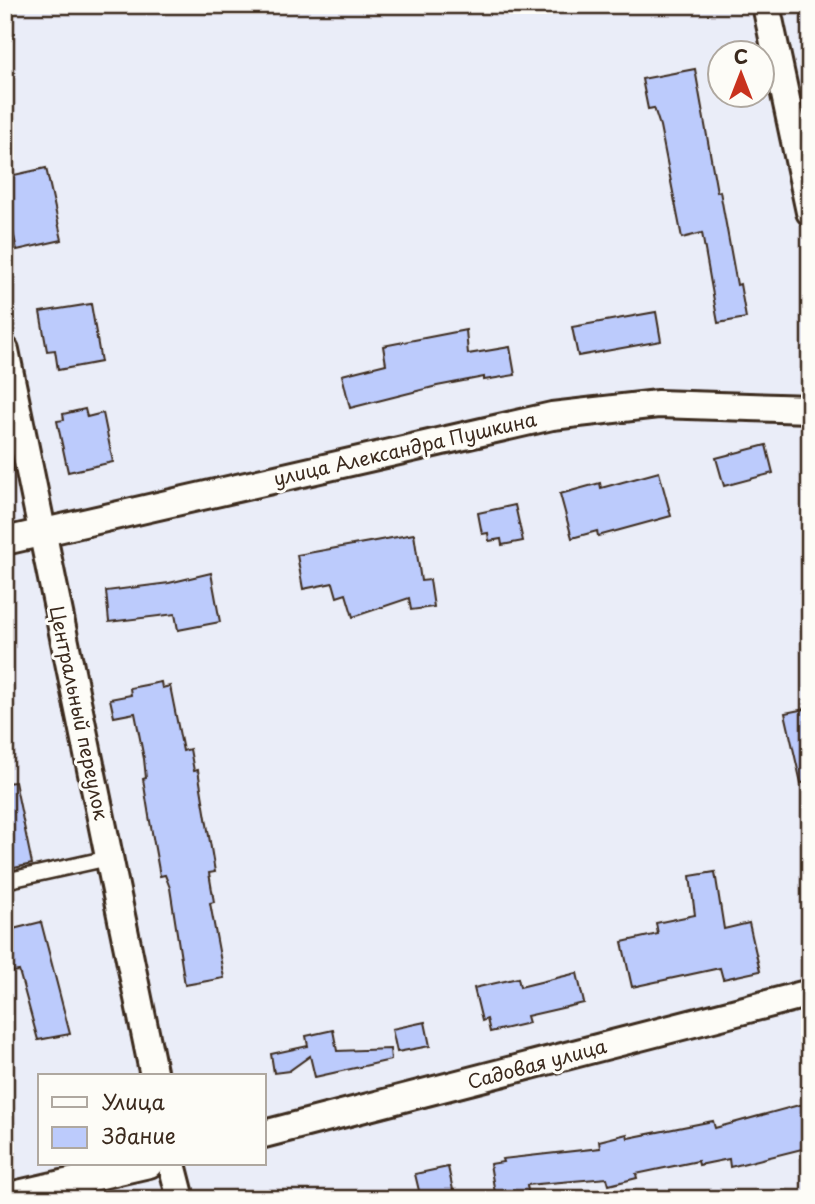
<svg xmlns="http://www.w3.org/2000/svg" width="815" height="1204" font-family="'Playpen Sans',sans-serif">
<style>
.building{fill:#bccbfc;stroke:#3b2a1e;stroke-width:2}
.lines{fill:none;stroke-linecap:round;stroke-linejoin:round}
.service-casing{stroke:#3b2a1e;stroke-width:19}
.minor-casing{stroke:#3b2a1e;stroke-width:32}
.service{stroke:#fdfcf7;stroke-width:14}
.minor{stroke:#fdfcf7;stroke-width:26}
.labels{text-anchor:middle;stroke-width:6;stroke-linejoin:round;paint-order:stroke}
.street-label{font-size:19px;fill:#3b2a1e;stroke:#fdfcf7}
</style>
<rect width="100%" height="100%" fill="#eaedf8"/>
<filter id="ink" filterUnits="userSpaceOnUse"><feTurbulence type="fractalNoise" baseFrequency=".0143" numOctaves="2"/><feDisplacementMap in="SourceGraphic" scale="14" xChannelSelector="R" yChannelSelector="G"/><feConvolveMatrix kernelMatrix="1 2 1 2 8 2 1 2 1" color-interpolation-filters="sRGB"/></filter>
<g filter="url(#ink)">
<!-- building -->
<g class="building">
<polygon points="695,69 717,192 720,191 737,285 740,284 746,318 718,323 702,233 682,238 660,126 654,108 648,109 642,79"/>
<polygon points="46,168 62,240 17,250 5,195 5,177"/>
<polygon points="91,304 101,362 58,370 55,350 47,351 40,312"/>
<polygon points="656,312 661,341 578,356 572,327"/>
<polygon points="466,330 468,354 510,347 515,375 484,380 484,377 437,386 350,408 342,375 386,364 383,346"/>
<polygon points="85,409 87,417 103,413 113,462 68,472 57,421 64,420 63,414"/>
<polygon points="766,445 773,473 724,486 716,458"/>
<polygon points="659,472 671,516 598,536 597,531 572,538 560,494 600,483 601,488"/>
<polygon points="515,505 523,541 502,545 501,539 489,541 488,533 482,534 478,513"/>
<polygon points="414,534 421,581 430,580 434,607 411,610 409,598 353,617 346,594 337,597 333,583 303,589 297,555"/>
<polygon points="211,573 220,622 178,630 175,614 109,622 106,591 169,583"/>
<polygon points="161,682 162,688 170,686 183,751 190,749 194,771 198,770 215,872 209,873 214,902 210,903 224,978 185,985 170,888 165,875 160,876 149,816 143,779 146,778 144,759 135,713 114,717 110,699 131,695 130,688"/>
<polygon points="810,708 810,782 801,783 785,713"/>
<polygon points="15,782 32,864 5,870 5,783"/>
<polygon points="715,872 724,929 749,923 760,971 723,979 720,968 632,987 622,942 658,934 656,923 695,915 690,876"/>
<polygon points="41,922 70,1034 38,1040 19,971 13,972 5,931"/>
<polygon points="577,973 584,1003 527,1016 529,1023 490,1032 487,1019 482,1021 474,988 518,978 520,987"/>
<polygon points="425,1022 430,1046 397,1052 392,1029"/>
<polygon points="333,1030 337,1051 390,1049 391,1060 315,1077 310,1056 289,1071 274,1073 271,1054 308,1046 306,1036"/>
<polygon points="799,1105 810,1105 810,1147 730,1167 729,1159 699,1165 698,1161 636,1174 637,1178 609,1185 607,1178 527,1185 529,1197 496,1199 490,1164 503,1162 502,1159 600,1148 599,1141 627,1134 628,1138 713,1121 715,1128"/>
<polygon points="448,1167 455,1199 421,1199 415,1174"/>
</g>
<g class="lines">
<!-- service casing -->
<g class="service-casing">
<polyline id="service" points="5,881 109,858"/>
</g>
<!-- minor casing -->
<g class="minor-casing">
<g id="minor">
<polyline points="766,5 810,212"/>
<polyline points="5,350 154,1076"/>
<polyline points="5,541 552,416 658,404 810,409"/>
<polyline points="264,1134 810,993"/>
<polyline points="172,1164 181,1199"/>
<polyline points="5,1197 149,1164"/>
</g>
</g>
<!-- service -->
<use href="#service" class="service"/>
<!-- minor -->
<use href="#minor" class="minor"/>
</g>
</g>
<g class="labels">
<!-- street labels -->
<g class="street-label">
<text transform="translate(405 449) rotate(-13)" y="7">улица Александра Пушкина</text>
<text transform="translate(79 713) rotate(78)" y="7">Центральный переулок</text>
<text transform="translate(537 1064) rotate(-15)" y="7">Садовая улица</text>
</g>
</g>
<!-- margin -->
<rect width="815" height="1204" fill="none" stroke="#fdfcf7" stroke-width="28"/>
<rect x="14" y="14" width="787" height="1176" fill="none" stroke="#3b2a1e" stroke-width="2.5" filter="url(#ink)"/>
<!-- legend -->
<rect x="38" y="1074" width="228" height="91" fill="#fdfcf7" stroke="#afa8a0" stroke-width="2"/>
<rect x="52" y="1097" width="35" height="10" fill="#fdfcf7" stroke="#afa8a0" stroke-width="2"/>
<text x="102" y="1110" font-size="21" fill="#3b2a1e">Улица</text>
<rect x="52" y="1127" width="35" height="21" fill="#bccbfc" stroke="#afa8a0" stroke-width="2"/>
<text x="102" y="1144" font-size="21" fill="#3b2a1e">Здание</text>
<!-- north arrow -->
<g transform="translate(741 74)"><circle r="33" fill="#fdfcf7" stroke="#afa8a0" stroke-width="2"/>
<path d="M0-5L12 26L0 18L-12 26Z" fill="#c8321e"/>
<text y="-10" font-size="19" font-weight="bold" text-anchor="middle" fill="#3b2a1e">С</text>
</g>
</svg>
